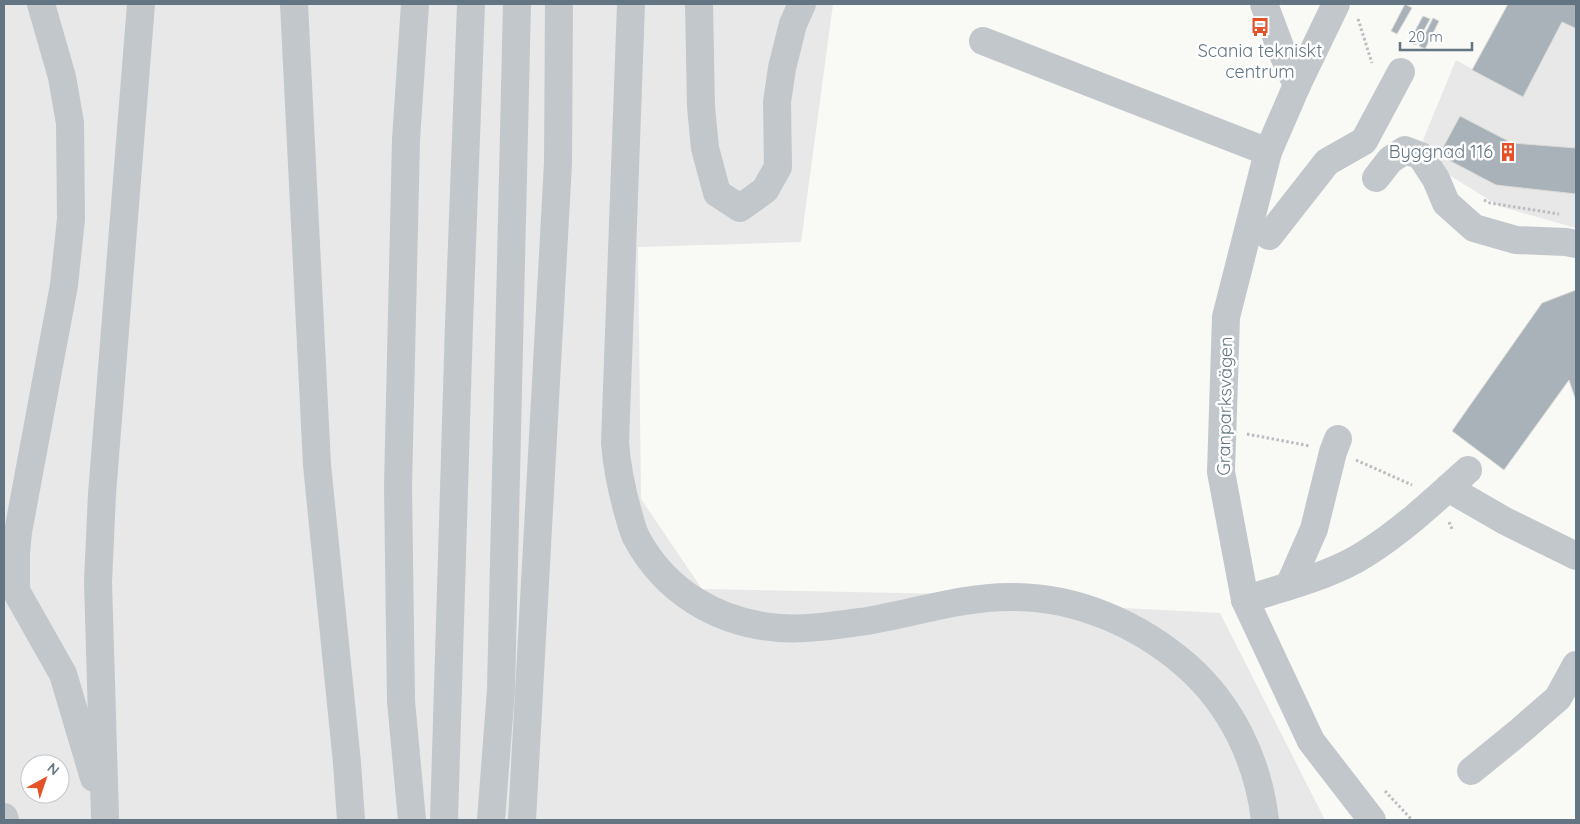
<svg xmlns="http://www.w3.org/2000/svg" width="1580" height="824" font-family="Quicksand,sans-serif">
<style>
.built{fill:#e7e8e7;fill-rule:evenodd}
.building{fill:#a9b2b8;stroke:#dbdbd8}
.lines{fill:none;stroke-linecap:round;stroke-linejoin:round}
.path{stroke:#babec1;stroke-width:3;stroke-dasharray:2.5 2.5;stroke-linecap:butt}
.minor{stroke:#c2c7cb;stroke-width:28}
.labels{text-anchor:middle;stroke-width:5;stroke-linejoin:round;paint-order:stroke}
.poi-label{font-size:18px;fill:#637582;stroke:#fff}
.street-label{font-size:18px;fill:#637582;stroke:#fff}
</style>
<rect width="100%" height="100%" fill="#f9f9f6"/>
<!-- built -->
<g class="built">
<path d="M4 4H833L801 242 638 247 641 499 702 589 953 594 1037 585 1123 608 1220 613 1325 820H4ZM30 764H60V794H30Z"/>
<polygon points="1508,4 1576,4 1576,228 1499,206 1441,170 1423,140 1456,60 1472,69"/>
</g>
<!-- building -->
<g class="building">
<polygon points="1405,4 1412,8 1397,34 1391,31"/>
<polygon points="1508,4 1576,4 1576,26 1575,28 1562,22 1523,97 1472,70"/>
<polygon points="1423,16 1430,19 1416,45 1409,42"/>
<polygon points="1433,18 1439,21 1425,49 1419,46"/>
<polygon points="1460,116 1512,143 1576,148 1576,194 1496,185 1439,155"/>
<polygon points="1576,290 1576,401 1569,380 1504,470 1452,431 1542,303"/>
</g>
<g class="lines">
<!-- path -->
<g class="path">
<polyline points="1358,19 1372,63"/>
<polyline points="1484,200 1490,203 1559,214"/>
<polyline points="1247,434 1310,446"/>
<polyline points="1356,460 1412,485"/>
<polyline points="1449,522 1453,531"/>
<polyline points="1385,791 1412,820"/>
</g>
<!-- minor -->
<g class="minor">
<polyline points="294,4 317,465 347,763 351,820"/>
<path d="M631 4 615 443C617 468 622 492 629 516 631 523 633 531 636 537 665 592 718 623 779 628 807 630 838 625 867 621 914 613 962 597 1010 597 1075 596 1139 624 1187 666 1232 706 1258 761 1265 820"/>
<polyline points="699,4 701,107 705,148 717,193 740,208 765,190 778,167 777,102 782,68 793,24 802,4"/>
<polyline points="1264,4 1282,52 1297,85"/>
<polyline points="1336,4 1297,85 1268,152 1226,317 1221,472 1245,600 1311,741 1372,820"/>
<polyline points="983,41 1268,152"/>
<polyline points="1376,178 1390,160 1405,150 1421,156 1436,179 1446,203 1474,228 1516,240 1566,242 1576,244"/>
<polyline points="1269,236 1327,162 1364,141 1401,72"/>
<polyline points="1448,488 1505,521 1576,556"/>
<polyline points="7,575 63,674 94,778"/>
<polyline points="1289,586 1314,529 1333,452 1338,439"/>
<polyline points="16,590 16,553 18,532 64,285 71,219 70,123 62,77 41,4"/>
<path d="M1245 600C1283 587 1331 576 1365 554 1403 530 1435 500 1468 470"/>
<polyline points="1471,771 1520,731 1558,698 1576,665"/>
<polyline points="4,817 5,820"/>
<polyline points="105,817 98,582 102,494 141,4"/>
<polyline points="412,820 401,701 398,487 406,140 415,4"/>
<polyline points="444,820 459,324 471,4"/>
<polyline points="491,820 501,690 517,4"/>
<polyline points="522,820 558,163 559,4"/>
</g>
</g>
<!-- icons -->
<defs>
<g id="bus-bare" transform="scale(1.5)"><path d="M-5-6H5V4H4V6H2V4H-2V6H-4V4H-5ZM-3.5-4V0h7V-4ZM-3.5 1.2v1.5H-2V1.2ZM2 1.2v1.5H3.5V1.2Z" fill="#e5522a" stroke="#fff" stroke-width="2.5" paint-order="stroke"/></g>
<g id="building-bare" transform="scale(1.5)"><path d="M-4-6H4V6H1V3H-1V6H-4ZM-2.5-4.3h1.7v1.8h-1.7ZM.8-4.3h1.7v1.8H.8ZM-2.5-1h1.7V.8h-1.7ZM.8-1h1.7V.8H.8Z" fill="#e5522a" stroke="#fff" stroke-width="2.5" paint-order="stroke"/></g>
</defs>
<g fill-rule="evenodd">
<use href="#bus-bare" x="1260" y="27"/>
<use href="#building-bare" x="1508" y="152"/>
</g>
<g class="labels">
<!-- poi labels -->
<g class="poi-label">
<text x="1260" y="57">Scania tekniskt<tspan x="1260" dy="21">centrum</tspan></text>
<text x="1493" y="158" text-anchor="end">Byggnad 116</text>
</g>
<!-- street labels -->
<g class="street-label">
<text transform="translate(1225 406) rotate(-89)" y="6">Granparksvägen</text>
</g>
</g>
<!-- border -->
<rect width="1580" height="824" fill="none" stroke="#637582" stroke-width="10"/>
<!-- north arrow -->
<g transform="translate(45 779) rotate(40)"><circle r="24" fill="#ffffff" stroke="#c1c8cd"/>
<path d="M0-4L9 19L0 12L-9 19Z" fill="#e5522a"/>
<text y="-8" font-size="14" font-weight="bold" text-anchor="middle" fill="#637582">N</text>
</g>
<!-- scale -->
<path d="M1400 42v8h72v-8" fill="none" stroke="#637582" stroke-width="2.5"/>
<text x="1408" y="42" font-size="15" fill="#637582" stroke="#ffffff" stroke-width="4" paint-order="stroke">20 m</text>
</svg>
